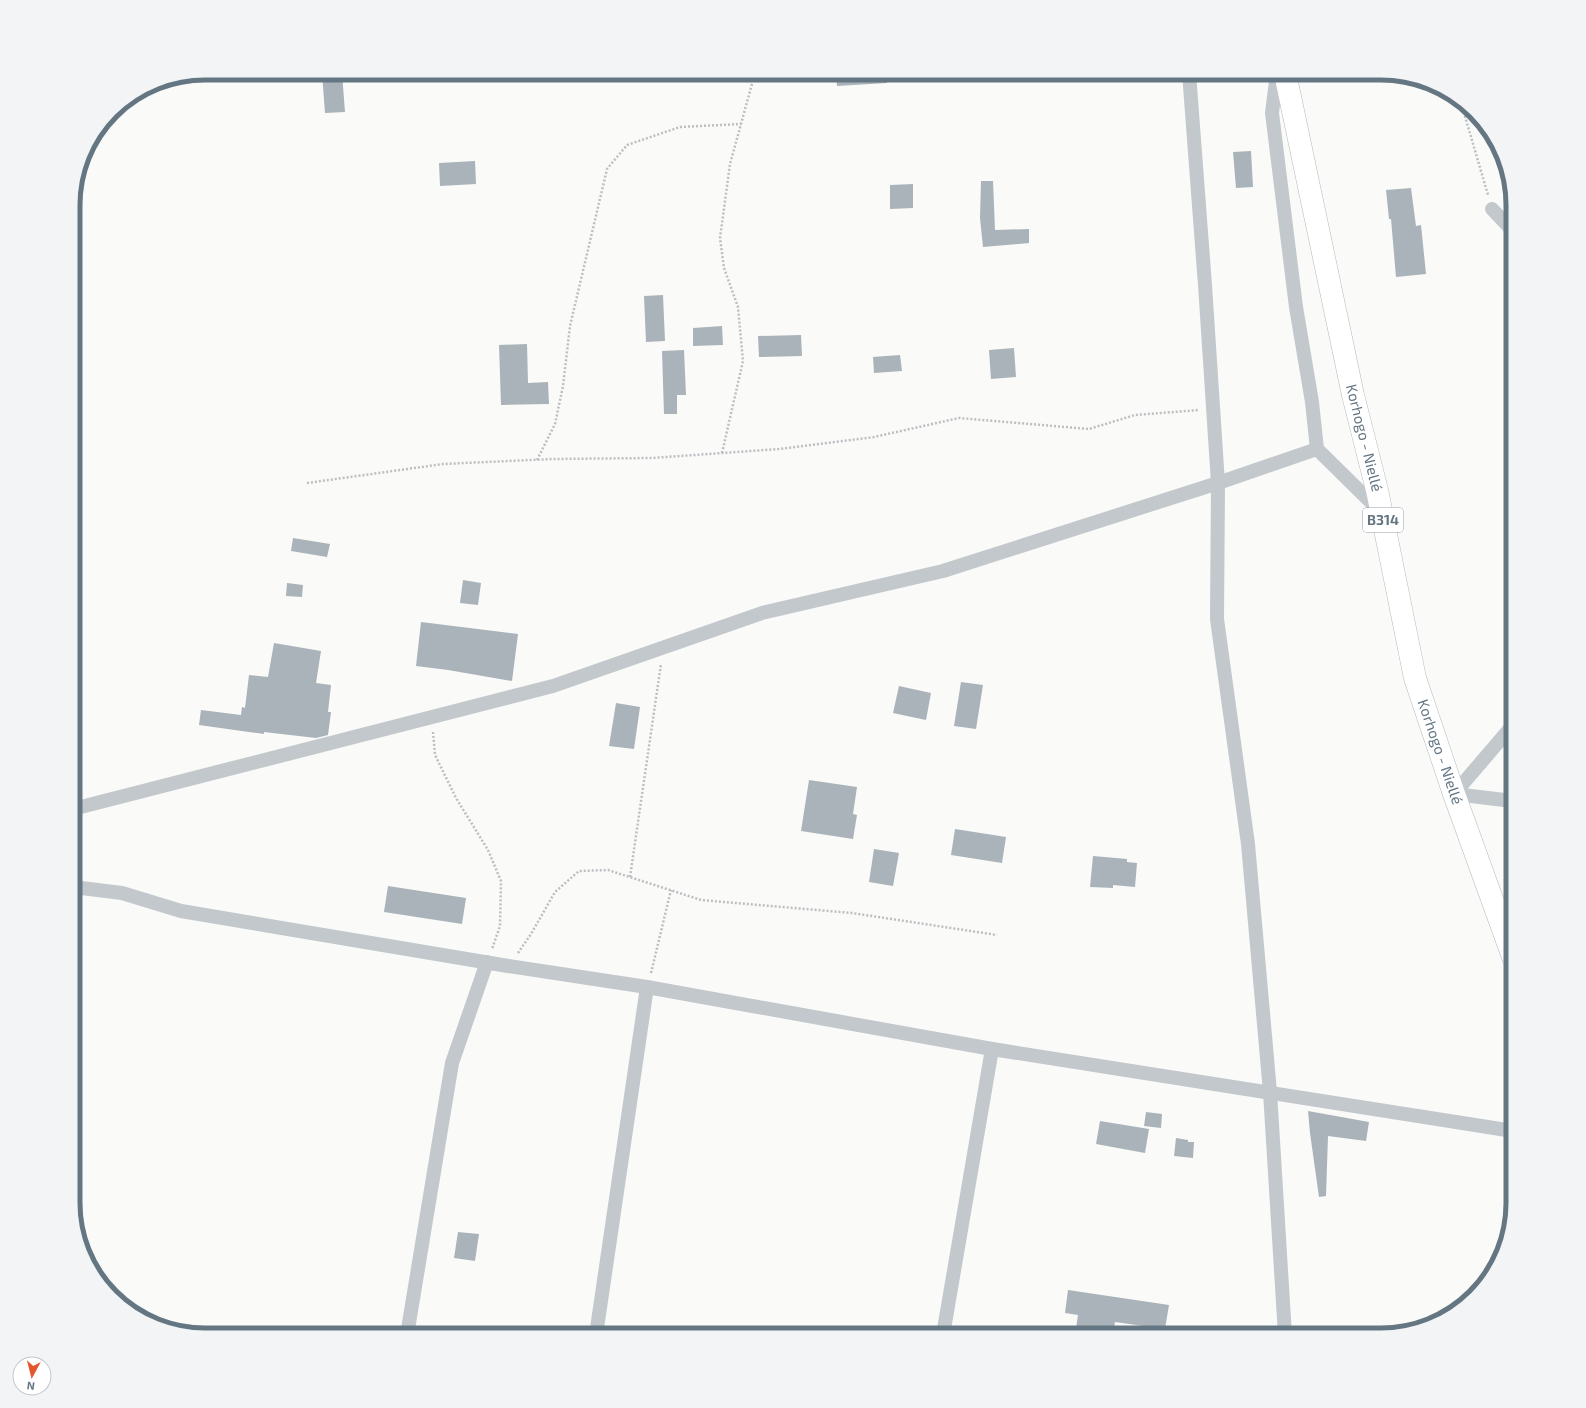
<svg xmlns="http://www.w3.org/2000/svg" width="1586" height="1408" font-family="'Exo 2',sans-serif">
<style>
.building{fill:#aab3b9}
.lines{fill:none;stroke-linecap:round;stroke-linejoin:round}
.primary-casing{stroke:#b5babe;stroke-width:23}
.path{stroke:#bbbfc2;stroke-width:2.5;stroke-dasharray:2 2;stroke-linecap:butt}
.street{stroke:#c3c8cc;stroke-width:14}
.primary{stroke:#fff;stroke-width:22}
.labels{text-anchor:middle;stroke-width:4;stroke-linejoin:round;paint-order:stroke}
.shield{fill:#fff;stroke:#939fa8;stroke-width:1}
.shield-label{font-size:14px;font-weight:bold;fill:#657683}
.street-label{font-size:15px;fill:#657683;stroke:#fff}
.rim{fill:none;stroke:#657683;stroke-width:5}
</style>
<rect width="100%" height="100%" fill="#fafaf8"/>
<!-- building -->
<g class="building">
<polygon points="322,73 342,73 345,112 325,113"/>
<polygon points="836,73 886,73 887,83 837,86"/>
<polygon points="1251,151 1253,187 1236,188 1233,152"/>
<polygon points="475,161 476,184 440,186 439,163"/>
<polygon points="981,181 993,181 995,230 1029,229 1029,243 983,247 980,218"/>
<polygon points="913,184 913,208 890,209 890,185"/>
<polygon points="1411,188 1416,226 1421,225 1426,274 1396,277 1391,219 1389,219 1386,190"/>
<polygon points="663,295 665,341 646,342 644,296"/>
<polygon points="722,326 723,345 693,346 693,328"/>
<polygon points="801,335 802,356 759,357 758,336"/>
<polygon points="527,344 528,383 548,382 549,404 501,405 499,345"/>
<polygon points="1014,348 1016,377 991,379 989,350"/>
<polygon points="684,350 686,395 677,395 677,414 664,414 662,351"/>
<polygon points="900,355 902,371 874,373 873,357"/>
<polygon points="293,538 330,544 327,557 291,551"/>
<polygon points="463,580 481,583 478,605 460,603"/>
<polygon points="287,583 303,585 302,597 286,596"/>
<polygon points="421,622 518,634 512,681 448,670 416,666"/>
<polygon points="274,643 321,651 316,683 331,685 328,712 331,712 328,735 316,738 264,732 264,734 199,725 201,710 241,715 242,707 245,708 249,675 268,677"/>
<polygon points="961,682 983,685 976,729 954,726"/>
<polygon points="899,686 931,693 926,720 893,713"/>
<polygon points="616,703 640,707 634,749 609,746"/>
<polygon points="809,780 857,787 853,814 857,815 853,839 801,831"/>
<polygon points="955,829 1006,837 1002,863 951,855"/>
<polygon points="874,849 899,853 893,886 869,882"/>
<polygon points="1093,856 1127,859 1127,862 1137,863 1135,887 1113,885 1113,888 1090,887"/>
<polygon points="388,886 466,898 462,924 384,912"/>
<polygon points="1308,1111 1369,1122 1366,1141 1328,1136 1326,1196 1319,1197 1310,1133"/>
<polygon points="1146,1112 1162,1114 1161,1128 1144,1126"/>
<polygon points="1100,1121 1149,1129 1145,1153 1096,1144"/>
<polygon points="1176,1138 1188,1140 1188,1142 1194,1142 1193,1158 1174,1156"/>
<polygon points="458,1232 479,1234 475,1261 454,1258"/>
<polygon points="1068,1290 1169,1305 1165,1329 1115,1322 1113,1335 1075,1335 1078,1315 1065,1313"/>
</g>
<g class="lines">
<!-- primary casing -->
<g class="primary-casing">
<polyline id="primary" points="1285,73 1353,395 1377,490 1415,678 1454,794 1513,957"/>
</g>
<!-- path -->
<g class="path">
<polyline points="1464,104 1464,113 1488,195"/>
<polyline points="722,453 743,361 738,307 724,268 720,238 730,164 755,73"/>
<polyline points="537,460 555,424 563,386 570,326 607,169 627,145 680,127 741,124"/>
<polyline points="307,483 443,464 552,459 652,458 779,449 874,437 959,418 1089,429 1135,415 1199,410"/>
<polyline points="433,732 435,755 456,798 488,850 501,881 500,926 492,949"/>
<polyline points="630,877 661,664"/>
<polyline points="518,953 531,934 555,892 579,871 608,870 701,900 852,913 997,935"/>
<polyline points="651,973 671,890"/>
</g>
<!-- street -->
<g class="street">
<polyline points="1189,73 1205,285 1218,483 1217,619 1248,844 1270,1092 1285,1335"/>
<polyline points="1277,73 1272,113 1296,307 1312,402 1317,449 1381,512"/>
<polyline points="1492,209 1513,231"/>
<polyline points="1454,794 1513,725"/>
<polyline points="1454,794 1513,801"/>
<polyline points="73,809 553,686 762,613 943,571 1218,483 1317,449"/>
<polyline points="73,887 122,893 181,911 508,966 647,987 992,1049 1513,1131"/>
<polyline points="407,1335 452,1063 487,962"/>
<polyline points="596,1335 647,987"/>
<polyline points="943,1335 992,1049"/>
</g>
<!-- primary -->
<use href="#primary" class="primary"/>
</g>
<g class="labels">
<!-- shield labels -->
<rect class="shield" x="1363" y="508" width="40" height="24" rx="3"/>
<g class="shield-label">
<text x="1383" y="525">B314</text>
</g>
<!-- street labels -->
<g class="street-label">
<text transform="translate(1364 438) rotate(76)" y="5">Korhogo - Niellé</text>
<text transform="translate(1440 752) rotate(71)" y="5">Korhogo - Niellé</text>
</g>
</g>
<!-- crop -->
<path d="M0 0H1586V1408H0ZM205 80H1381A125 125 0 0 1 1506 205V1203A125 125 0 0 1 1381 1328H205A125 125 0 0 1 80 1203V205A125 125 0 0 1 205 80Z" fill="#f3f4f5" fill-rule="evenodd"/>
<path class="rim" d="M205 80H1381A125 125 0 0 1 1506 205V1203A125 125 0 0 1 1381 1328H205A125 125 0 0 1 80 1203V205A125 125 0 0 1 205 80Z"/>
<!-- north arrow -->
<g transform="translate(32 1376) rotate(187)"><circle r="19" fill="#ffffff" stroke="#c1c8cd"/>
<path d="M0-3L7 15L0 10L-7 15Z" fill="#e4572e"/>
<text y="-6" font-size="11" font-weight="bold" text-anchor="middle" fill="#657683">N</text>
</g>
</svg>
